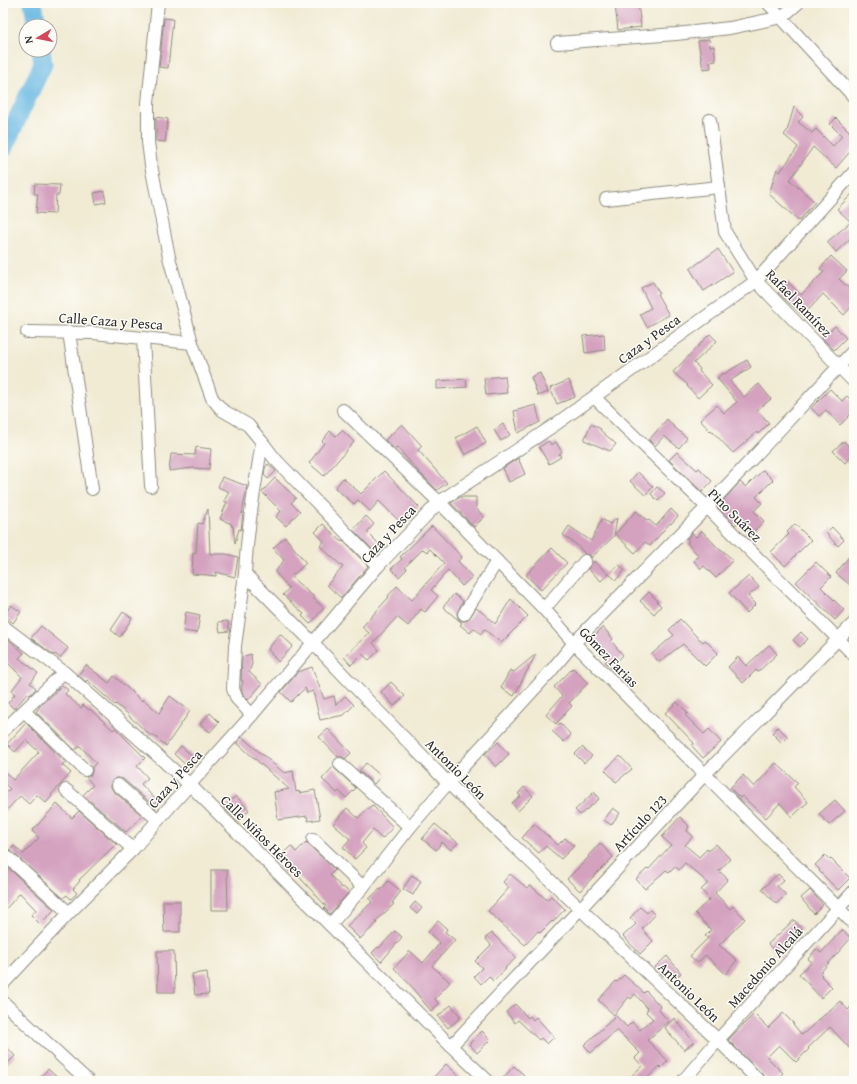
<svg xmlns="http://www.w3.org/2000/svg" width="857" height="1084" font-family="'Gentium Book Plus',serif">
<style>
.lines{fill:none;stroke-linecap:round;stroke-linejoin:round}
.river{stroke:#67b8e2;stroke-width:19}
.building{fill:#d4a1bf}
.minor-casing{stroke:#8e8b80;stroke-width:14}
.minor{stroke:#fff;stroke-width:12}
.labels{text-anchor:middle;stroke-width:3;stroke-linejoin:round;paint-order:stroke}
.street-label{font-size:14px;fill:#2b2b2b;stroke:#fdfcf7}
</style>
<rect width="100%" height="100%" fill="#fdfcf7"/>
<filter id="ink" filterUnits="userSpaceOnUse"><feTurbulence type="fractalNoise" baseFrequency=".025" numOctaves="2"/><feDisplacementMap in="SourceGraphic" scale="8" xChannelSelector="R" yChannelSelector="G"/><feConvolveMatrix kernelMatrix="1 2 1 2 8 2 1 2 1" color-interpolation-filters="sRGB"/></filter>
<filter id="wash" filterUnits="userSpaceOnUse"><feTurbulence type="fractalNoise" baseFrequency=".012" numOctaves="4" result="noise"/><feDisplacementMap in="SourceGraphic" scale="16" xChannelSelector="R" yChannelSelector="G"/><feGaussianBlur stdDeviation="0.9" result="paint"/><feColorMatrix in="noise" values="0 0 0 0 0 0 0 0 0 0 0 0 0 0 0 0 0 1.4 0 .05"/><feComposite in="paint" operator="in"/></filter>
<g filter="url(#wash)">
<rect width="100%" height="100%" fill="#f1ebd4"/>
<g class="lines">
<!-- river -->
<g class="river">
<polyline points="33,3 37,26"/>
<polyline points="3,149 43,64 41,50"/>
</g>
</g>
<g id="blocks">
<!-- building -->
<g class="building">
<polygon points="631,3 638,3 641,27 618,30 615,5"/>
<polygon points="164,18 173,19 168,68 159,67"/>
<polygon points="709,39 710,47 714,46 716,61 710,62 711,68 703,69 698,41"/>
<polygon points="794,107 803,117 798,122 812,133 816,129 833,146 842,136 830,124 836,118 854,136 854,147 836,168 813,147 790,180 815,202 799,221 769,194 777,169 780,172 798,147 784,135 787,131"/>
<polygon points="156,117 168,119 165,142 156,141"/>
<polygon points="35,184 60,185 59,195 56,195 55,214 36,213 38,194 34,194"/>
<polygon points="104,191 106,202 96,204 94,193"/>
<polygon points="854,192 854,233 850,238 850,239 836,252 827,242 851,222 837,209"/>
<polygon points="718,249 733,272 704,291 690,269"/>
<polygon points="831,256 847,271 839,279 854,293 854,304 844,315 823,294 803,316 778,293 788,282 801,295 824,272 820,269"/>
<polygon points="653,282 659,293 657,294 669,315 647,327 640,314 651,308 641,288"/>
<polygon points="835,326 846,338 834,350 822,338"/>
<polygon points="604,334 605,350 585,353 583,336"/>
<polygon points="710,334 717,341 694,363 700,369 699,371 712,385 698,398 687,386 688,385 673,372"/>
<polygon points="747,360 751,367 730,381 744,397 759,384 771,399 757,410 769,423 758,434 757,432 733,453 711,430 710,431 700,420 717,405 724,413 737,402 717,378 723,373 724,374"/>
<polygon points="540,373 548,392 538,396 531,377"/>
<polygon points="505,376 507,393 486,395 484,378"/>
<polygon points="466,379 467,387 437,389 437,381"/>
<polygon points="569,380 575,397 557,404 550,388"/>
<polygon points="830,389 842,401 847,396 854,403 854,411 840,425 826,410 819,416 811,408"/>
<polygon points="536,405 540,422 518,433 514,411"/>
<polygon points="667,419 673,426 687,438 679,448 664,436 655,446 649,440"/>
<polygon points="402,424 422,446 418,450 447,483 437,490 416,469 397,447 394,449 385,440"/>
<polygon points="503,424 510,435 501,441 494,430"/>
<polygon points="591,424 601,429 600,430 616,444 610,451 584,440"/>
<polygon points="477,426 486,443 465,455 456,438"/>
<polygon points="342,430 354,442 324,476 309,463 324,443 322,441 330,431 336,436"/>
<polygon points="549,441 551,445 556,442 562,452 559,454 561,457 549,464 539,447"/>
<polygon points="844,441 854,453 854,455 845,463 833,451"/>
<polygon points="196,447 211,449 209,469 192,468 169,471 171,454 195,455"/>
<polygon points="677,452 697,470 699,468 712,481 702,492 669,460"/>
<polygon points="518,458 525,474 509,482 503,468"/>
<polygon points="268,464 276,471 268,479 264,475 265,468"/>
<polygon points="763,470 773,480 756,497 762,503 754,511 764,521 750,535 738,523 735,525 717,507 740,482 746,487"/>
<polygon points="384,471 419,507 402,524 379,501 370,511 358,500 354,504 335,488 343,478 361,494"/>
<polygon points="638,472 653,487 645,495 630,481"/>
<polygon points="222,477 247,486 242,514 243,512 241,530 239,529 235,543 233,526 231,526 232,524 220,519 227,502 224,501 229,492 218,487"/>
<polygon points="275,478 296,498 291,503 300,511 286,526 276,517 281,511 262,492"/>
<polygon points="657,487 665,493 658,501 651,494"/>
<polygon points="460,497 476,497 476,508 484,517 474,527 451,503"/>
<polygon points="208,509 210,554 226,554 238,557 235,577 216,572 216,576 207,575 206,574 206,575 192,574 193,553 196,553 198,523 202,524"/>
<polygon points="671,509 678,516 671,524 670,523 650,546 645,542 635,553 615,534 636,511 648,521 649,520 656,526"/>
<polygon points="366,516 374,524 367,532 381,546 375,552 353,530"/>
<polygon points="617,518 614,536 591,558 590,555 585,554 577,545 563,535 569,526 591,541 602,519 610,524"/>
<polygon points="323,524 342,542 343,541 368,566 341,598 327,585 343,567 320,546 324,541 315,532"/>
<polygon points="795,524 811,540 785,566 771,552 789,534 787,532"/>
<polygon points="432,526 462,557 458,561 472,577 462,586 448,570 431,590 438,596 425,612 421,609 408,626 397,617 373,643 379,650 369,660 362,654 351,665 344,657 369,633 362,627 389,597 388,596 397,586 412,600 444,563 430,549 427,552 423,549 405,567 407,569 399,577 391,569 402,559 400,557"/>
<polygon points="832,527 844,540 838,546 826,533"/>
<polygon points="702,531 721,551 722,550 733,560 716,578 704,566 701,569 694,561 699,556 687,543 689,541 687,539 692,533 696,537"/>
<polygon points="285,537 306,563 291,577 314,597 313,598 324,608 310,624 302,616 304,614 283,595 289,588 275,572 284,560 273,548"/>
<polygon points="552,548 567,563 541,590 526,575"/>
<polygon points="854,551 854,580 850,585 836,573"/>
<polygon points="594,561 608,574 601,581 588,569"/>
<polygon points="816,562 831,577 821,587 844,610 835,620 796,582"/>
<polygon points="618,564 625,570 616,580 609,574"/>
<polygon points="749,576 759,587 748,596 756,604 747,613 729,593"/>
<polygon points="649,592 657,600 656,601 661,606 654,614 640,601"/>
<polygon points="454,594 463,601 457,613 458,618 460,621 464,621 468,620 476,608 483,613 495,624 511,599 528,616 501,643 484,629 481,634 474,628 470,633 460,625 462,623 443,607"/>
<polygon points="11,605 21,612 13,623 4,615"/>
<polygon points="123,612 132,618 120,637 111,630"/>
<polygon points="186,612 200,615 197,633 183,631"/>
<polygon points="680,619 696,636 703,642 705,640 718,653 705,666 683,644 659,662 652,654 674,635 669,630"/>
<polygon points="228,621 229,631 220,632 218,622"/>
<polygon points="41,626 68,648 60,658 55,654 54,655 31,638"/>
<polygon points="603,627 613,639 611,641 623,655 611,668 605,662 607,660 589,641"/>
<polygon points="801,632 808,639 800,647 793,640"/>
<polygon points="280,634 293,646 278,662 268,649"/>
<polygon points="8,639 24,653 19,658 38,673 30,683 36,688 30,695 28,693 14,709 8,703 15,694 11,691 22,677 3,658 3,644"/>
<polygon points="769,645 777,654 758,672 756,670 743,683 728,667 738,657 746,666"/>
<polygon points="251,654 252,664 249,672 262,684 248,700 243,695 241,688 243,681 241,680 242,657"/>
<polygon points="536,654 514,696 501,688 510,670 514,672"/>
<polygon points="86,665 109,683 114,676 142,701 143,699 159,713 170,696 190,711 166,746 152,734 151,736 129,716 129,715 116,704 115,705 87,680 86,682 78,675"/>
<polygon points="312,667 324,699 334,696 336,705 345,696 354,705 344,715 320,720 313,691 307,693 305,688 291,702 281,692 298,672"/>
<polygon points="573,668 588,683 569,703 572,706 556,724 546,715 562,696 554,687"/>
<polygon points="391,682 405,696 394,706 381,692"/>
<polygon points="62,685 68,690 65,694 81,708 83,705 89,710 90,709 113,730 115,728 145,758 137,766 148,778 141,784 157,801 153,805 123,779 119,778 115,778 113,780 111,783 111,787 113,791 143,816 126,832 83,795 93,785 86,777 91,775 92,771 92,767 96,763 80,746 75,750 36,712 41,704 48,698 48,699"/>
<polygon points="677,702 688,713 685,715 704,734 709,729 721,742 703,758 692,746 694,743 665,713"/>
<polygon points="210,713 219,722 210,732 200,724"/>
<polygon points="26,723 65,762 62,765 71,773 51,795 52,796 46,803 37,795 29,804 20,796 3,814 3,795 10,789 3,782 3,770 13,780 39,752 26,740 15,752 7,744"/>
<polygon points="560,723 571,735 564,742 552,731"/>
<polygon points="778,727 788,737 782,743 772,733"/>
<polygon points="328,729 351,753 345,759 342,757 338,757 319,737"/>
<polygon points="242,737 284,773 293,771 296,792 299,791 299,793 315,790 320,819 308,821 307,816 278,820 274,792 289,789 237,743"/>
<polygon points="498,742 509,754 496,767 485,754"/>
<polygon points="181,746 194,757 187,766 174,754"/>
<polygon points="582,747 592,756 584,763 575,754"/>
<polygon points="620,756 632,769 616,782 605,770"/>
<polygon points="366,763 381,776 374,784 359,771"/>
<polygon points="776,763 798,783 794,787 808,802 792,817 780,803 766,818 742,796 740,798 730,788 743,775 754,787"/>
<polygon points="333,767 356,788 346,798 339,791 337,793 322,779"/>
<polygon points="524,787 533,796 518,811 512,803 521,796 518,794"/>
<polygon points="594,792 599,799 580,815 575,810"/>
<polygon points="236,796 249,810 237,822 224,808"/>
<polygon points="835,800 845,811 829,825 819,814"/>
<polygon points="57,804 72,818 79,811 116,844 79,880 80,881 73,889 77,893 71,899 67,895 63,898 10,850 14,846 23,854 39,838 32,831"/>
<polygon points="372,805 393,827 382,839 373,830 362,843 366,848 355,859 343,847 350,839 333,824 347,808 358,818"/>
<polygon points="613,808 620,813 611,825 604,820"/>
<polygon points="680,817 689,826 687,831 693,836 685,845 699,857 707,849 708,851 716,844 730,859 719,871 728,879 715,893 730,909 733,906 745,919 719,945 737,960 726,974 705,955 698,963 690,956 708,938 705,936 711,930 695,913 710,899 701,890 708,883 685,863 679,870 675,866 669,872 666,870 645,889 636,879 648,868 649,869 671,845 662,837"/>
<polygon points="435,824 458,843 451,850 442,842 436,850 422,839"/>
<polygon points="534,824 558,845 565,838 574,846 561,859 546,846 539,853 522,838"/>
<polygon points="306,842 335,870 330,875 342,888 343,887 349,892 330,914 324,908 326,906 292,869 289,872 277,859 291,846 296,852"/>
<polygon points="600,843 613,857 591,879 580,891 567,879 589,857 588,856"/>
<polygon points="825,855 830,860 831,859 850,878 838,890 819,871 820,870 815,865"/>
<polygon points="3,863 54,910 40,924 31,915 36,910 20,893 3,912"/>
<polygon points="211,870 227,870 228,910 211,910"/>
<polygon points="510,874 527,888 530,885 547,900 551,896 565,909 553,922 552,921 540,933 538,931 525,945 488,911 509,888 503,882"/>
<polygon points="778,874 784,880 777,886 786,895 776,904 762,889"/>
<polygon points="412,875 421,881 413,895 403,889"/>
<polygon points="388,881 401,891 392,903 394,904 376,921 377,923 360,939 347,926 372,902 369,899 380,889 381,890"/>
<polygon points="810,890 823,905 814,914 801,898"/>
<polygon points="163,901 180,901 180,932 164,932"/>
<polygon points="415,902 422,908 417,914 410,908"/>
<polygon points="640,907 647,913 650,910 655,915 642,929 653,941 640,954 623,936 636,924 630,918"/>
<polygon points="794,920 802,929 786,944 789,948 780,957 768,944"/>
<polygon points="438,921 447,929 445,932 455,940 432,966 450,982 435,999 439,1004 431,1011 413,989 414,989 394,968 410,951 423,963 440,943 428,932"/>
<polygon points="842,930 851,938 820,973 822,975 821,976 832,987 821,998 799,974 812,962 808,959 816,949 821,953"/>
<polygon points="395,931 402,937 381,962 372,953 378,947 379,948"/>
<polygon points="492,933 516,958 505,968 506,969 493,981 489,976 481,984 474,976 482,968 475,961 491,945 485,938"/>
<polygon points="157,951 174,951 175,992 158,992"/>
<polygon points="667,956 681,973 673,980 667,973 663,976 655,967"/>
<polygon points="207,972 209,994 195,995 192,974"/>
<polygon points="624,975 644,993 646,991 661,1007 659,1010 669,1022 647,1040 668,1061 661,1068 660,1066 644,1081 626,1081 642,1066 635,1058 640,1053 617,1030 591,1053 584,1045 616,1016 627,1027 632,1022 640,1030 653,1019 646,1012 648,1009 635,994 631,999 629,997 614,1015 598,1000 616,981 617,982"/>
<polygon points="840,1001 848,1010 854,1003 854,1053 830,1027 808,1048 809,1049 796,1062 779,1045 767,1057 783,1073 775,1081 768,1081 764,1076 728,1040 754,1014 768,1028 783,1013 794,1024 793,1024 802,1035"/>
<polygon points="515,1004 528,1018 530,1016 533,1020 536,1017 554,1037 547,1044 541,1038 539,1040 518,1020 515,1023 506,1012"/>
<polygon points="451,1005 461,1017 448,1028 438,1016"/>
<polygon points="674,1018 694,1042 684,1050 665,1028"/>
<polygon points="482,1031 490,1040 477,1053 469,1044"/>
<polygon points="3,1043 15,1056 3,1068"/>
<polygon points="446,1064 465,1081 430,1081"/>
<polygon points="514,1066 524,1075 519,1081 500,1081"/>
<polygon points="48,1069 61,1081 37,1081"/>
</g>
</g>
</g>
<g filter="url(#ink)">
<use href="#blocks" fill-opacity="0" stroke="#8e8b80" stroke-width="1"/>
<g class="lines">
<!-- minor casing -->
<g class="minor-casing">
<g id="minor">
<polyline points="158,3 148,103 148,142 151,165 169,257 192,343 212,398 222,410 248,425 262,442 275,459 378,566"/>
<polyline points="768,3 854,97"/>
<polyline points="557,43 676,34 730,28 782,17 798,3"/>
<polyline points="710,120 725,232 756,281 854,382"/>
<polyline points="606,199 719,187"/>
<polyline points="27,332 94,333 192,343"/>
<polyline points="69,332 92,489"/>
<polyline points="143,338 151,486"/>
<polyline points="594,397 707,507 854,655"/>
<polyline points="343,410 439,502 544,609 574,643 854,924"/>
<path d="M245 574C247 529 255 486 262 442"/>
<polyline points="544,609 585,561"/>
<polyline points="464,614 497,561"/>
<polyline points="3,626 64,672 117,719 189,784 451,1046 488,1081"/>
<polyline points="24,711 85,770"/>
<polyline points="252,715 237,699 233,689 235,646 245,574 313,643 375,708 448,783 718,1040 759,1081"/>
<polyline points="3,731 64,672"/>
<polyline points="340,764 410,827"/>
<polyline points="118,785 158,820"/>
<polyline points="66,790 133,849"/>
<polyline points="313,839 363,887"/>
<polyline points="3,853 69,913"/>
<polyline points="330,925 363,887 410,827 448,783 550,672 574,643 707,507 854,350"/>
<polyline points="3,984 69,913 133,849 158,820 252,715 378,566 439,502 556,424 756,281 854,172"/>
<polyline points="3,1002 88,1081"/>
<polyline points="451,1046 580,909 705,774 854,623"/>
<polyline points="683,1081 718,1040 854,891"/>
</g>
</g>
<!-- minor -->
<use href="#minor" class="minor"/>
</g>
</g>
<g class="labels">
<!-- street labels -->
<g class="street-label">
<text transform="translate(799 303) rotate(46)" y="5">Rafael Ramírez</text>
<text transform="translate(111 321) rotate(4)" y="5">Calle Caza y Pesca</text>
<text transform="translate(649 339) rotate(-36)" y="5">Caza y Pesca</text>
<text transform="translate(735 515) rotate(45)" y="5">Pino Suárez</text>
<text transform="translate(388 534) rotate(-47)" y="5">Caza y Pesca</text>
<text transform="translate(609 657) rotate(46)" y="5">Gómez Farias</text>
<text transform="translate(456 769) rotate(45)" y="5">Antonio León</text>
<text transform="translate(175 779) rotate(-48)" y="5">Caza y Pesca</text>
<text transform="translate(640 823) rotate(-47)" y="5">Artículo 123</text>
<text transform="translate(262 836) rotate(45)" y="5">Calle Niños Héroes</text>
<text transform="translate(765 967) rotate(-48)" y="5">Macedonio Alcalá</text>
<text transform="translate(689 992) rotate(44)" y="5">Antonio León</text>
</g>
</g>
<!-- margin -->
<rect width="857" height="1084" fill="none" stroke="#fdfcf7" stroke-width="16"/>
<!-- north arrow -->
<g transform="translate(38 38) rotate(260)"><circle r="19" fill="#fdfcf7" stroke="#a9a8a5"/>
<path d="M0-3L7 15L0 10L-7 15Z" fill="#d1495b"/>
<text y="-6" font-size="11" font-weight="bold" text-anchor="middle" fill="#2b2b2b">N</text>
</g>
</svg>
